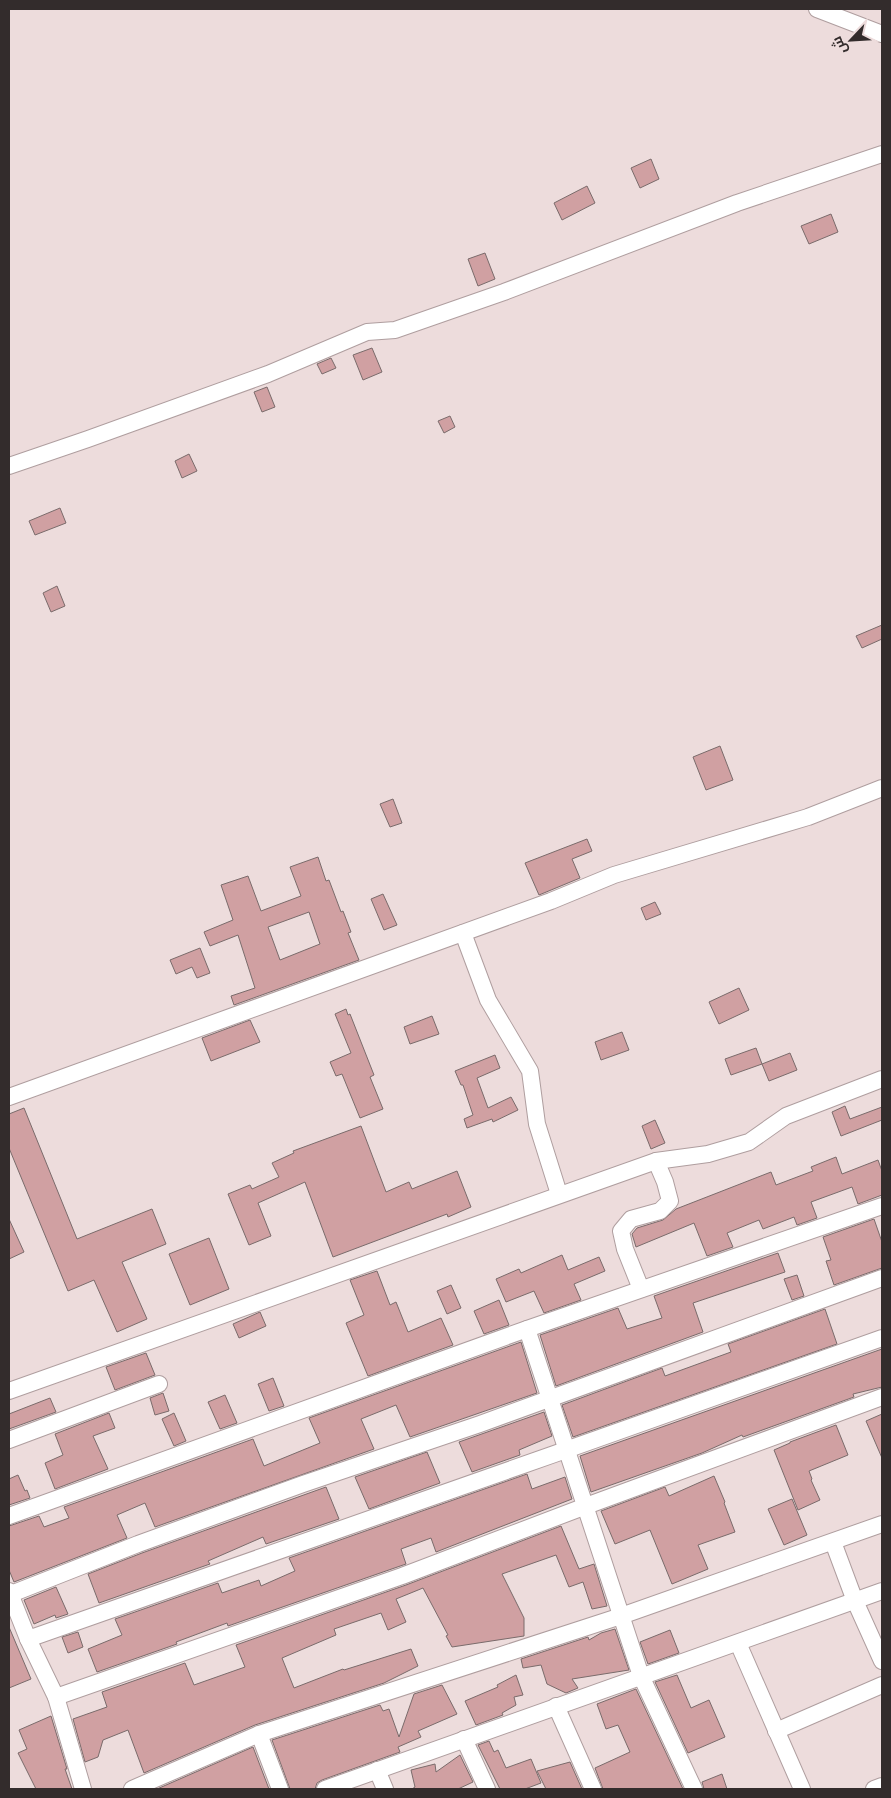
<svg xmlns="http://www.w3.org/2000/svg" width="891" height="1798" font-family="'Asap Condensed',Cairo,sans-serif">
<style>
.building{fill:#d0a0a2;stroke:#7a6b6b;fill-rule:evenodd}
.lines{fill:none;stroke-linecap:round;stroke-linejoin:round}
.minor-casing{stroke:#af9e9f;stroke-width:18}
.minor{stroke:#fff;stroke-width:16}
</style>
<rect width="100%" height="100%" fill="#eddcdc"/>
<!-- building -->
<g class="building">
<polygon points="651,159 659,179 640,188 631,168"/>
<polygon points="587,186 595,203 562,220 554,203"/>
<polygon points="831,214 838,232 809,244 801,226"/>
<polygon points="485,253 495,279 478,286 468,259"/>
<polygon points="372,348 382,372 363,380 353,355"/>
<polygon points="331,358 336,368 322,374 317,364"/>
<polygon points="267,387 275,407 262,412 254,392"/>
<polygon points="450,416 455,427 444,433 438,421"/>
<polygon points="189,454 197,471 182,478 175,461"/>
<polygon points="60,508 66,523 35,535 29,521"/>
<polygon points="57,586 65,606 51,612 43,593"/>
<polygon points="882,625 882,639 862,648 856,636"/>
<polygon points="720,746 733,780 706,790 693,757"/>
<polygon points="393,799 402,823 390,827 380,804"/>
<polygon points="587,839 592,851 572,859 580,878 539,895 525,863"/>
<path d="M318 857 326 881 329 880 341 912 343 911 351 932 348 933 359 960 234 1005 231 996 255 988 238 935 210 946 204 932 233 920 221 885 248 876 261 911 301 896 290 867ZM309 912 320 944 280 960 268 927Z"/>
<polygon points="383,894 397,925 384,930 371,899"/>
<polygon points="655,902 661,914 646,920 641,908"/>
<polygon points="200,948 210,973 197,978 192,967 176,974 170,960"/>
<polygon points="739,988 749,1010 719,1024 709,1002"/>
<polygon points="346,1009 348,1015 350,1014 374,1075 370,1077 383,1109 360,1118 342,1074 336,1076 330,1062 351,1053 335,1014"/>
<polygon points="432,1016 439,1034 410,1044 404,1027"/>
<polygon points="250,1020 260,1042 211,1061 202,1038"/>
<polygon points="622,1032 629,1050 601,1060 595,1042"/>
<polygon points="756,1048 762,1064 731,1075 725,1059"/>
<polygon points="790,1053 797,1070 769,1081 762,1064"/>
<polygon points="495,1055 500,1068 477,1078 488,1108 511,1097 518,1110 493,1122 492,1119 467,1128 464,1119 473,1115 463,1085 461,1085 455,1071"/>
<polygon points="845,1106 850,1119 882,1107 882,1120 841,1136 832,1112"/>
<polygon points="24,1108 77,1239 152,1209 166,1244 122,1262 147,1319 117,1332 94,1280 68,1291 9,1148 9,1114"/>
<polygon points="655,1120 665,1143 651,1149 642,1126"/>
<polygon points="361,1126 386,1192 409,1182 412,1189 457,1171 471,1207 448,1217 447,1214 333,1257 305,1182 258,1203 271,1236 249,1245 228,1194 250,1185 252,1189 279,1177 272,1163 294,1153 293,1151"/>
<polygon points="836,1157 842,1174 878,1160 882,1171 882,1195 858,1204 852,1187 811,1202 817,1218 797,1225 794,1217 763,1229 759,1220 727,1233 733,1247 707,1256 694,1223 636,1247 632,1234 637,1228 663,1220 676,1209 771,1172 776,1185 813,1171 811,1167"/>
<polygon points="9,1219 24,1252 9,1259"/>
<polygon points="874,1219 882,1242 882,1268 834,1285 826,1261 831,1260 823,1237"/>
<polygon points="209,1238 229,1289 190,1305 169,1254"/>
<polygon points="778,1253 785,1272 693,1303 703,1332 556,1386 540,1335 618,1308 627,1329 662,1318 654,1296"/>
<polygon points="562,1255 568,1270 599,1257 605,1271 574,1284 581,1300 544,1313 534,1291 506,1302 496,1279 519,1269 521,1273"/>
<polygon points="377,1271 390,1305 396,1302 408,1332 441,1318 453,1345 368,1376 346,1323 364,1315 350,1280"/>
<polygon points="797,1275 804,1296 792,1300 784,1279"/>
<polygon points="451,1285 461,1308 447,1314 437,1291"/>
<polygon points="499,1300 509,1325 484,1334 474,1311"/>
<polygon points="825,1309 837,1344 573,1437 562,1405 662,1368 665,1376 731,1352 728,1344"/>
<polygon points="260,1312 266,1326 239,1338 233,1324"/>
<polygon points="521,1342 537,1393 410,1437 396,1405 361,1419 374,1449 155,1527 145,1503 117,1515 127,1538 14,1582 9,1570 9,1526 39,1516 44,1527 69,1518 64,1507 253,1439 264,1466 320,1443 309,1418"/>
<polygon points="882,1349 882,1387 853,1394 854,1397 743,1437 742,1435 702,1453 591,1492 580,1456"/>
<polygon points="146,1353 155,1375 115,1390 106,1367"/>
<polygon points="273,1378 284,1406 269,1411 258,1384"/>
<polygon points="163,1393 169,1411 155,1415 150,1398"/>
<polygon points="225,1395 237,1423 220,1429 208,1402"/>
<polygon points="50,1398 56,1412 9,1429 9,1414"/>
<polygon points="544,1412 552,1436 519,1450 520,1455 472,1472 459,1442"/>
<polygon points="109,1413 115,1428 93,1436 108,1469 55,1489 45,1463 63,1455 55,1434"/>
<polygon points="174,1413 186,1441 174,1446 162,1419"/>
<polygon points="882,1414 882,1458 866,1421"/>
<polygon points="836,1425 848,1455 809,1471 812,1479 811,1480 820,1500 798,1510 774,1450 790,1443 790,1442"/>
<polygon points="427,1452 440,1483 369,1509 355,1477"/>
<polygon points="527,1474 532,1489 565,1477 572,1499 436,1552 431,1538 401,1549 406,1564 228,1626 227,1623 176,1642 177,1644 97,1672 88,1649 122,1635 115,1619 218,1583 222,1593 259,1580 261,1586 295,1571 289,1558"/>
<polygon points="18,1475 25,1491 27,1490 30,1498 9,1505 9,1479"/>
<polygon points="714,1476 725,1502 724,1503 735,1532 698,1545 708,1569 672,1584 650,1530 615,1544 601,1511 665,1487 669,1496"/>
<polygon points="326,1487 339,1519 266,1544 263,1537 208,1561 210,1564 99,1603 88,1574 142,1553"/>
<polygon points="792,1499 807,1535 784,1545 768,1509"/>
<polygon points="561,1526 579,1569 594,1564 607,1606 592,1609 583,1582 569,1587 556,1555 502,1574 524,1618 524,1636 452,1647 446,1636 448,1635 423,1588 396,1599 406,1622 388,1630 381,1613 334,1629 336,1635 282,1658 294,1688 343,1669 344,1670 411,1649 418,1666 384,1683 255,1725 144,1773 128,1730 103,1740 98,1757 85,1762 73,1719 107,1707 102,1692 185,1663 194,1685 245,1667 236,1645 406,1585"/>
<polygon points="56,1587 68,1614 56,1618 55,1615 34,1624 24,1600"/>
<polygon points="9,1627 31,1679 9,1688"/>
<polygon points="615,1629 629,1670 572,1679 578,1688 566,1693 547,1684 541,1665 523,1668 521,1659 588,1637 589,1640 601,1633"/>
<polygon points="670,1630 679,1653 648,1664 640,1642"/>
<polygon points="78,1632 83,1647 68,1653 62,1637"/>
<polygon points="516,1675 523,1695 514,1697 516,1705 502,1713 503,1715 476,1725 465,1701 498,1687 497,1685"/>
<polygon points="677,1675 691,1708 709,1700 725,1737 688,1753 655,1682"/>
<polygon points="442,1685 457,1714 418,1731 421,1737 398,1747 400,1752 322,1780 317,1783 315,1789 290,1789 272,1740 380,1705 383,1711 389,1709 399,1737 414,1694"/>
<polygon points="636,1689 683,1789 603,1789 595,1768 630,1752 618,1725 606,1729 597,1704"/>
<polygon points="51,1716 67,1769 65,1769 72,1789 36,1789 18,1753 27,1749 19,1730"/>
<polygon points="489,1741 494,1752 498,1750 506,1768 531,1759 541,1783 525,1789 500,1789 478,1745"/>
<polygon points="253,1747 269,1789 157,1789"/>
<polygon points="460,1755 473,1782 458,1789 412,1789 415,1787 411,1770 435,1764 436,1772"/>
<polygon points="570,1762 582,1789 546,1789 537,1771"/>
<polygon points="722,1774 727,1789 704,1789 702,1782"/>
</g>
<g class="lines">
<!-- minor casing -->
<g class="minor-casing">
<g id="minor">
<polyline points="817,9 882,34"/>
<polyline points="9,466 88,439 268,374 367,332 395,330 504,292 737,203 882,154"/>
<polyline points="463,933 488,1000 530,1071 537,1124 559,1194"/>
<polyline points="9,1097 551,901 614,875 808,817 882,788"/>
<polyline points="641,1289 625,1249 621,1231 631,1219 660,1211 670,1201 665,1182 656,1161"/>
<polyline points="527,1329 641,1676 694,1789"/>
<polyline points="9,1391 656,1161 708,1154 749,1142 786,1116 882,1079"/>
<polyline points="9,1440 159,1384"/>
<polyline points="9,1516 527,1329 882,1206"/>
<polyline points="833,1542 855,1601 882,1661"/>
<polyline points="9,1591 28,1639 56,1697 83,1789"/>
<polyline points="11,1594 138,1544 303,1484 480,1424 882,1278"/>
<path d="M28 1639C312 1538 598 1440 882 1338"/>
<polyline points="738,1643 802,1789"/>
<polyline points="56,1697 402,1576 586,1506 882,1397"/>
<polyline points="556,1706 593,1789"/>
<polyline points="776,1731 882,1685"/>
<polyline points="259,1734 280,1789"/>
<polyline points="464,1739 487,1789"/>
<polyline points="377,1770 385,1789"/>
<polyline points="132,1789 259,1734 621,1616 882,1524"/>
<polyline points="325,1789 882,1591"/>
<polyline points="874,1789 882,1786"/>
</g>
</g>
<!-- minor -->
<use href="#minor" class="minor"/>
</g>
<!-- border -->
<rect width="891" height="1798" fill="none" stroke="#332c2c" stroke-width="20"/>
<!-- north arrow -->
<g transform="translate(851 40) rotate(245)" stroke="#eddcdc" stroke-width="4" paint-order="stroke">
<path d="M0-4L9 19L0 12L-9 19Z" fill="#332c2c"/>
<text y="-8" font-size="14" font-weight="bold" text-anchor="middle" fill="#332c2c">ش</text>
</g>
</svg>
